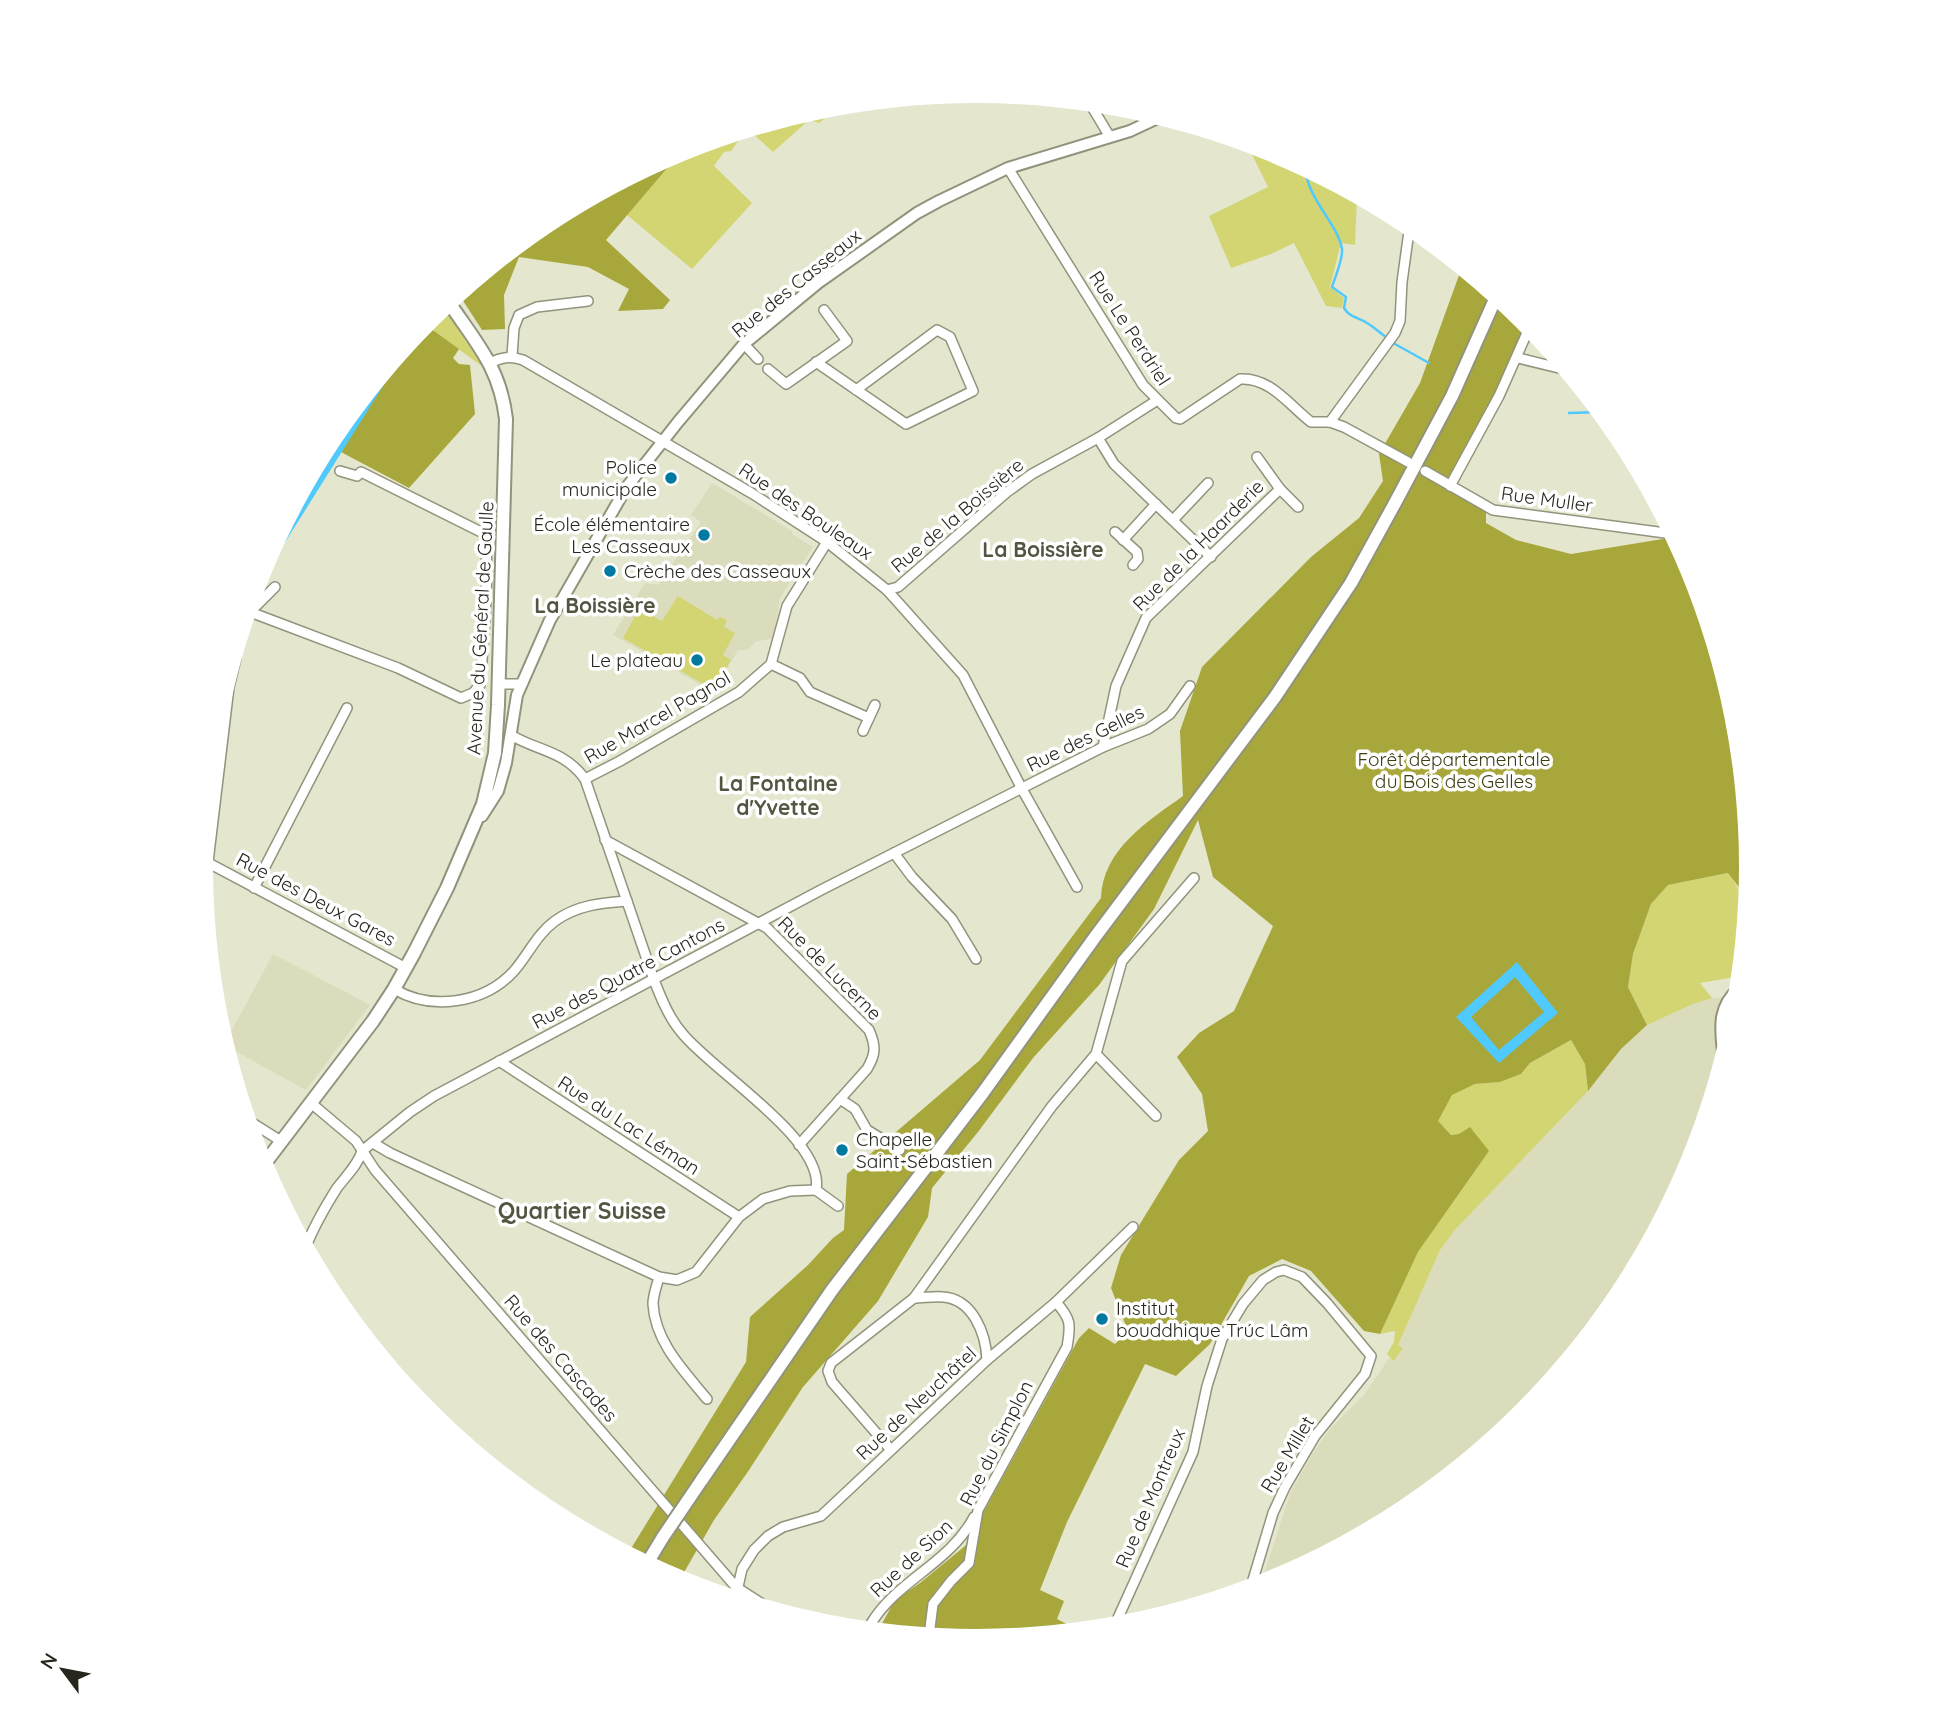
<svg xmlns="http://www.w3.org/2000/svg" width="1952" height="1733" font-family="Quicksand,sans-serif">
<style>
.built{fill:#dadcbb}
.green{fill:#d3d573}
.forest{fill:#a7a73b}
.water{fill:#50c9fd;fill-rule:evenodd}
.lines{fill:none;stroke-linecap:round;stroke-linejoin:round}
.stream{stroke:#50c9fd;stroke-width:2.5}
.river{stroke:#50c9fd;stroke-width:18}
.minor-casing{stroke:#92937c;stroke-width:12}
.tertiary-casing{stroke:#92937c;stroke-width:14}
.secondary-casing{stroke:#92937c;stroke-width:16}
.minor{stroke:#fff;stroke-width:9}
.tertiary{stroke:#fff;stroke-width:10}
.secondary{stroke:#fff;stroke-width:12}
.secondary-bridge-casing{stroke:#92937c;stroke-width:16;stroke-linecap:butt}
.secondary-bridge{stroke:#fff;stroke-width:12}
.poi-dot{fill:#0079a1;stroke:#fff;stroke-width:2.5}
.labels{text-anchor:middle;stroke-width:7;stroke-linejoin:round;paint-order:stroke}
.street-label{font-size:19px;fill:#26261d;stroke:#fff}
.poi-label{font-size:19px;fill:#26261d;stroke:#fff;text-anchor:end}
.park-label{font-size:19px;fill:#3e3e12;stroke:#fff}
.neighbourhood-label{font-size:21px;font-weight:bold;fill:#545540;stroke:#fff}
.quarter-label{font-size:23px;font-weight:bold;fill:#545540;stroke:#fff}
</style>
<rect width="100%" height="100%" fill="#e5e6ce"/>
<!-- built -->
<g class="built">
<polygon points="712,483 792,531 792,534 813,547 780,598 773,638 755,642 748,650 738,650 713,692 613,635 645,583 658,585 701,522 691,515"/>
<polygon points="273,954 370,1005 306,1090 224,1045"/>
<polygon points="1739,996 1737,1018 1692,1164 1621,1298 1524,1415 1407,1512 1272,1583 1260,1587 1290,1494 1311,1456 1330,1429 1363,1396 1390,1357 1395,1361 1403,1348 1398,1345 1440,1250 1454,1231 1588,1091 1621,1049 1647,1025 1693,1004 1712,998"/>
</g>
<!-- green -->
<g class="green">
<polygon points="843,104 819,123 809,120 773,152 748,129 825,106"/>
<polygon points="746,130 731,151 724,152 714,166 752,203 692,269 627,215 673,160 673,154"/>
<polygon points="1246,142 1273,150 1357,195 1355,245 1341,243 1330,287 1344,298 1342,308 1326,306 1294,243 1271,254 1231,268 1209,216 1268,187"/>
<polygon points="444,305 483,367 423,323"/>
<polygon points="678,596 717,620 720,617 727,620 724,627 735,633 723,655 731,660 714,690 623,638 639,609 662,621"/>
<polygon points="1729,873 1748,906 1741,976 1700,983 1712,998 1693,1004 1647,1025 1628,987 1633,954 1651,904 1668,885"/>
<polygon points="1571,1040 1585,1064 1588,1091 1454,1231 1440,1250 1398,1345 1403,1348 1394,1361 1387,1354 1394,1342 1395,1331 1380,1334 1418,1252 1489,1151 1459,1134 1451,1135 1437,1121 1452,1095 1475,1084 1500,1082 1521,1074 1530,1063"/>
</g>
<!-- forest -->
<g class="forest">
<polygon points="673,154 674,160 606,240 670,300 663,309 618,311 629,289 588,267 519,257 504,295 505,329 482,330 458,293 545,221"/>
<path d="M1462 267 1527 321 1508 367 1446 486 1486 511V523L1516 540 1571 554 1675 537 1693 570 1737 716 1751 867 1748 906 1738 886 1728 873 1668 885 1651 904 1633 954 1628 987 1647 1025 1621 1049 1588 1091 1585 1064 1571 1040 1530 1063 1521 1074 1500 1082 1475 1084 1452 1095 1438 1121 1451 1135 1459 1134 1470 1127 1489 1151 1418 1252 1380 1334 1364 1331 1311 1271 1282 1259 1249 1276 1210 1344 1176 1376 1145 1364 1067 1522 1040 1590 1064 1601 1057 1619 1082 1632 976 1642 880 1633 879 1629 895 1600 920 1583 965 1546 1079 1338 1089 1328 1115 1344 1128 1331 1111 1288 1121 1255 1179 1160 1208 1131 1202 1094 1177 1057 1199 1033 1234 1011 1273 926 1213 877 1198 820 1154 909 1099 985 1033 1058 978 1132 932 1188 928 1217 878 1301 803 1387 747 1473 714 1520 678 1583 627 1555 746 1362 750 1317 808 1265 833 1238 844 1230 847 1174 980 1060 1101 898C1103 849 1147 822 1183 796L1180 731 1202 667 1311 557 1359 518 1383 481 1379 454 1420 383Z"/>
<polygon points="423,323 459,349 453,358 459,364 470,365 475,414 409,488 341,452 387,376"/>
</g>
<!-- water -->
<path class="water" d="M1517 962 1558 1013 1499 1063 1456 1017ZM1515 977 1544 1012 1499 1050 1471 1017Z"/>
<g class="lines">
<!-- stream -->
<g class="stream">
<path d="M1305 167C1307 199 1338 224 1342 249 1343 260 1335 277 1332 287L1346 297 1344 308C1350 318 1358 317 1367 323 1374 327 1380 333 1386 337"/>
<polyline points="1395,344 1429,363"/>
<polyline points="1569,413 1601,412"/>
</g>
<!-- river -->
<polyline class="river" points="274,543 375,382"/>
<!-- minor casing -->
<g class="minor-casing">
<g id="minor">
<polyline points="1089,102 1110,137"/>
<path d="M1008 168 1143 385 1176 418 1180 419 1240 379C1270 377 1289 405 1311 422H1330L1344 427 1408 462"/>
<polyline points="744,344 758,359"/>
<polyline points="512,356 514,328 519,315 537,307 588,301"/>
<polyline points="1518,358 1567,370"/>
<polyline points="816,362 906,424 973,391 950,337 937,330 856,390"/>
<path d="M490 363C502 357 510 356 523 360L753 494 827 542 887 590 963 675 1022 789 1077 887"/>
<polyline points="768,369 786,384 847,341 824,310"/>
<polyline points="1330,422 1395,333 1400,321 1402,282 1410,224"/>
<polyline points="1098,438 1114,464 1211,557"/>
<polyline points="1257,457 1280,489 1298,507"/>
<polyline points="1425,471 1493,510 1673,534"/>
<polyline points="1450,486 1499,396 1530,326"/>
<polyline points="1173,520 1208,483"/>
<polyline points="1115,532 1137,552 1138,559 1133,565"/>
<polyline points="1123,540 1156,504"/>
<path d="M275 587 250 612 398 668 461 698 473 693 480 685C482 658 492 553 483 533L361 472 357 476 340 471"/>
<polyline points="887,590 898,587 1007,492 1032,474 1098,438 1156,401"/>
<polyline points="771,664 800,678 810,692 869,718"/>
<polyline points="499,684 522,684"/>
<polyline points="863,731 875,705"/>
<path d="M511 735C537 751 564 750 585 779L654 980C661 998 669 1018 682 1033 711 1070 826 1140 816 1190L838 1206"/>
<polyline points="1103,747 1116,686 1146,618 1280,489"/>
<polyline points="585,779 620,761 739,692 771,664 787,606 827,542"/>
<path d="M605 840 767 928 869 1030C876 1046 876 1054 867 1069L799 1145"/>
<polyline points="894,853 912,877 952,919 976,959"/>
<polyline points="201,859 406,968"/>
<polyline points="208,862 229,687 236,658 236,649"/>
<polyline points="254,888 347,708"/>
<path d="M394 989C431 1011 484 1004 514 971 528 955 537 934 555 921 577 905 601 903 627 901"/>
<polyline points="1096,1054 1156,1116"/>
<polyline points="499,1061 739,1217"/>
<polyline points="840,1099 855,1109 867,1130 900,1150"/>
<polyline points="311,1103 356,1141 375,1170 736,1587 773,1611"/>
<polyline points="246,1119 281,1141"/>
<polyline points="373,1143 390,1153 659,1277 677,1280 696,1272 739,1217 763,1199 790,1191 816,1190"/>
<path d="M305 1249C313 1228 325 1207 337 1188 346 1176 358 1165 362 1151L410 1112 434 1096 821 890 1103 747 1148 729 1170 714 1190 686"/>
<path d="M659 1277C657 1285 653 1295 653 1304 655 1342 684 1371 707 1399"/>
<polyline points="331,1297 451,1434"/>
<path d="M914 1298C924 1298 934 1296 943 1297 973 1299 986 1334 987 1360"/>
<polyline points="891,1450 832,1382 828,1371 831,1363 914,1298 1052,1106 1096,1054 1122,961 1194,878"/>
<polyline points="735,1600 742,1569 754,1550 768,1536 783,1527 821,1516 987,1360 1056,1302 1133,1227"/>
<polyline points="1113,1629 1193,1452 1207,1386 1222,1339 1243,1304 1263,1280 1276,1272 1284,1270 1302,1277 1327,1303 1371,1356 1365,1374 1315,1436 1285,1487 1273,1513 1250,1590"/>
<path d="M873 1632 872 1622C898 1580 950 1563 974 1517"/>
<path d="M932 1638 930 1628 933 1604 951 1581 969 1563 978 1510 1067 1347C1071 1324 1071 1319 1056 1302"/>
</g>
</g>
<!-- tertiary casing -->
<g class="tertiary-casing">
<g id="tertiary">
<polyline points="482,816 498,791 506,763 517,695 550,620 563,598 626,488 678,422 744,344 818,283 917,213 939,201 1008,168 1130,131 1162,116"/>
<path d="M1724 1061C1721 1031 1715 1009 1740 987"/>
</g>
</g>
<!-- secondary casing -->
<g class="secondary-casing">
<g id="secondary">
<path d="M262 1167 373 1021 394 989 414 953 447 888 483 804 495 753 498 705 506 419C500 367 476 343 448 301"/>
<polyline points="701,1481 832,1290 982,1094 1095,937 1275,697 1351,583 1395,503 1452,396 1497,295"/>
<polyline points="646,1565 663,1537"/>
</g>
</g>
<!-- minor -->
<use href="#minor" class="minor"/>
<!-- tertiary -->
<use href="#tertiary" class="tertiary"/>
<!-- secondary -->
<use href="#secondary" class="secondary"/>
<!-- secondary-bridge casing -->
<g class="secondary-bridge-casing">
<polyline id="secondary-bridge" points="663,1537 701,1481"/>
</g>
<!-- secondary-bridge -->
<use href="#secondary-bridge" class="secondary-bridge"/>
</g>
<!-- markers -->
<g class="poi-dot">
<circle cx="671" cy="478" r="7"/>
<circle cx="704" cy="535" r="7"/>
<circle cx="610" cy="571" r="7"/>
<circle cx="697" cy="660" r="7"/>
<circle cx="842" cy="1150" r="7"/>
<circle cx="1102" cy="1319" r="7"/>
</g>
<g class="labels">
<!-- street labels -->
<g class="street-label">
<text transform="translate(796 283) rotate(-39)" y="7">Rue des Casseaux</text>
<text transform="translate(1130 328) rotate(57)" y="7">Rue Le Perdriel</text>
<text transform="translate(1547 499) rotate(8)" y="7">Rue Muller</text>
<text transform="translate(806 511) rotate(34)" y="7">Rue des Bouleaux</text>
<text transform="translate(957 515) rotate(-40)" y="7">Rue de la Boissière</text>
<text transform="translate(1198 545) rotate(-45)" y="7">Rue de la Haarderie</text>
<text transform="translate(480 628) rotate(-87)" y="7">Avenue du Général de Gaulle</text>
<text transform="translate(657 717) rotate(-30)" y="7">Rue Marcel Pagnol</text>
<text transform="translate(1085 738) rotate(-26)" y="7">Rue des Gelles</text>
<text transform="translate(316 899) rotate(28)" y="7">Rue des Deux Gares</text>
<text transform="translate(830 968) rotate(45)" y="7">Rue de Lucerne</text>
<text transform="translate(628 973) rotate(-28)" y="7">Rue des Quatre Cantons</text>
<text transform="translate(629 1125) rotate(33)" y="7">Rue du Lac Léman</text>
<text transform="translate(561 1358) rotate(49)" y="7">Rue des Cascades</text>
<text transform="translate(916 1403) rotate(-43)" y="7">Rue de Neuchâtel</text>
<text transform="translate(996 1443) rotate(-63)" y="7">Rue du Simplon</text>
<text transform="translate(1287 1454) rotate(-59)" y="7">Rue Millet</text>
<text transform="translate(1150 1498) rotate(-67)" y="7">Rue de Montreux</text>
<text transform="translate(911 1558) rotate(-43)" y="7">Rue de Sion</text>
</g>
<!-- poi labels -->
<g class="poi-label">
<text x="657" y="474">Police<tspan x="657" dy="22">municipale</tspan></text>
<text x="690" y="531">École élémentaire<tspan x="690" dy="22">Les Casseaux</tspan></text>
<text x="624" y="578" text-anchor="start">Crèche des Casseaux</text>
<text x="683" y="667">Le plateau</text>
<text x="856" y="1146" text-anchor="start">Chapelle<tspan x="856" dy="22">Saint-Sébastien</tspan></text>
<text x="1116" y="1315" text-anchor="start">Institut<tspan x="1116" dy="22">bouddhique Trúc Lâm</tspan></text>
</g>
<!-- park labels -->
<g class="park-label">
<text x="1454" y="766">Forêt départementale<tspan x="1454" dy="22">du Bois des Gelles</tspan></text>
</g>
<!-- neighbourhood labels -->
<g class="neighbourhood-label">
<text x="1043" y="557">La Boissière</text>
<text x="595" y="613">La Boissière</text>
<text x="778" y="791">La Fontaine<tspan x="778" dy="24">d'Yvette</tspan></text>
</g>
<!-- quarter labels -->
<g class="quarter-label">
<text x="582" y="1219">Quartier Suisse</text>
</g>
</g>
<!-- crop -->
<path d="M0 0H1952V1733H0ZM213 866a763 763 0 1 1 1526 0a763 763 0 1 1-1526 0Z" fill="#fff" fill-rule="evenodd"/>
<!-- north arrow -->
<g transform="translate(63 1670) rotate(302)" stroke="#ffffff" stroke-width="5" paint-order="stroke">
<path d="M0-5L12 26L0 18L-12 26Z" fill="#26261d"/>
<text y="-10" font-size="19" font-weight="bold" text-anchor="middle" fill="#26261d">N</text>
</g>
</svg>
